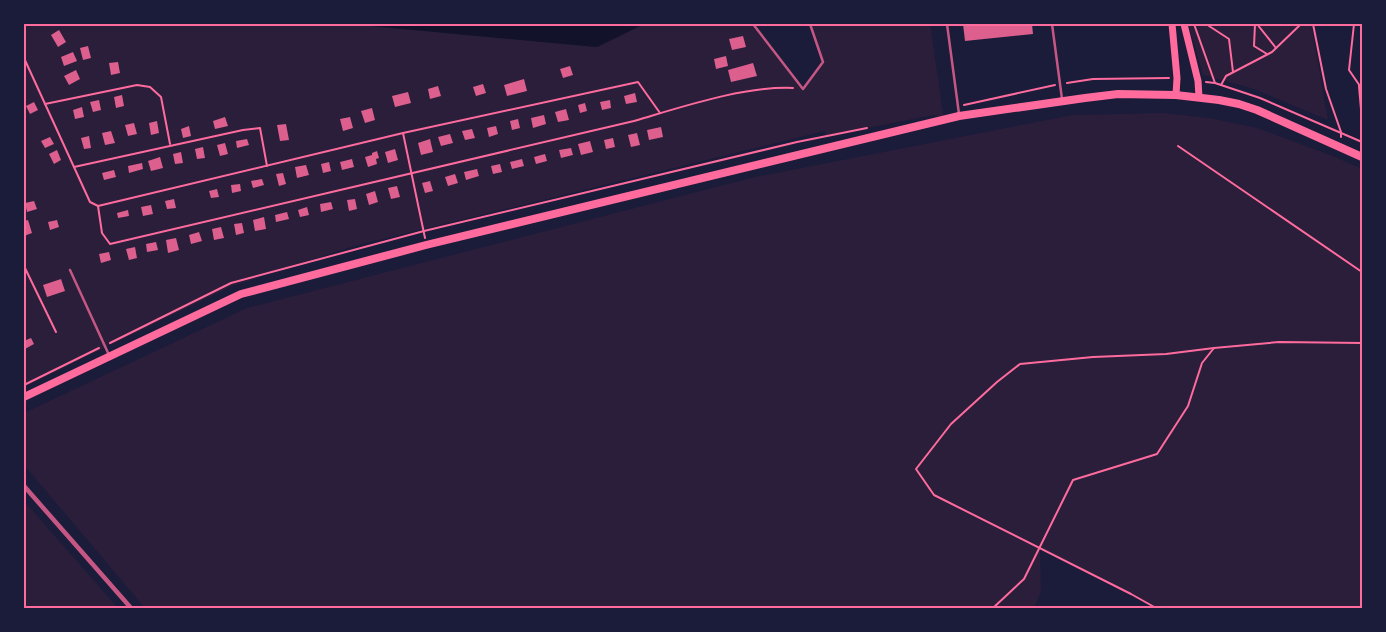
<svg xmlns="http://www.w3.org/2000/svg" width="1386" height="632" font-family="'PT Serif',serif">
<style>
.green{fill:#2a1e3b}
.water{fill:#12122b}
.building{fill:#dd5f8e}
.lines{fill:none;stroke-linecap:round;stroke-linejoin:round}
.path{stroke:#ff6b9d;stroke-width:2}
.service{stroke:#c65784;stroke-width:2.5}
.minor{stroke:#c65784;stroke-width:4.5}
.secondary{stroke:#ff6b9d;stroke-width:7}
.primary{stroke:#ff6b9d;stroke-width:8}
.neatline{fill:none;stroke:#ff6b9d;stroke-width:2}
</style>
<rect width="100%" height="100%" fill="#1b1b3a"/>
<!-- green -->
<g class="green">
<polygon points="24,24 350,24 597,47 641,25 635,24 758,24 754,25 803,88 823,62 810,24 930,24 944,119 934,115 826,136 825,131 354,246 232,286 24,387"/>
<polygon points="1188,24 1311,24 1328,120 1254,89 1203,75"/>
<polygon points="1161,113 1210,118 1257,128 1335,157 1362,169 1362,608 1156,608 1131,594 1040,548 1041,592 1034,608 145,608 24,465 24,413 247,308 755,177 1073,115"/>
<polygon points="24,501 118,608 24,608"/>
</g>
<!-- water -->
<polygon class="water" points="350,24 635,24 642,25 597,47"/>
<!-- building -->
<g class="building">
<polygon points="963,24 1032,24 1033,34 965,41"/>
<polygon points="59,30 66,42 58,47 51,35"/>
<polygon points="743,36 746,47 732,50 729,39"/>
<polygon points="88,46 91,58 83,60 80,48"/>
<polygon points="73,52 77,61 64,66 61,57"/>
<polygon points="726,56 728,66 716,69 714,59"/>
<polygon points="118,62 120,73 111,75 109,63"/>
<polygon points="753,63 757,76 731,82 728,70"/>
<polygon points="570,66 573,75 563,78 560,69"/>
<polygon points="76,70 80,79 69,85 64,76"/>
<polygon points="524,79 527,91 507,96 504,85"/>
<polygon points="483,84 486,93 476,96 473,87"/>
<polygon points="438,86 441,96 430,99 428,89"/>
<polygon points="408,92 411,103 395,107 392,96"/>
<polygon points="635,93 637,102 626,104 624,96"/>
<polygon points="122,95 124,106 116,108 114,97"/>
<polygon points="99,100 101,110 93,112 90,102"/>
<polygon points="610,100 611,108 602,110 600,102"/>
<polygon points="34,102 38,110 30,114 26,106"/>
<polygon points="585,103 587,111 580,113 578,105"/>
<polygon points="82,107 84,117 75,119 73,110"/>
<polygon points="372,108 375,120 365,123 361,111"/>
<polygon points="566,109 569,120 558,122 555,112"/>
<polygon points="544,115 546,124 533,128 531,118"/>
<polygon points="225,117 228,126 215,129 213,121"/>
<polygon points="350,117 353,128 343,131 340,119"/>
<polygon points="518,119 520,128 512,130 510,121"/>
<polygon points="157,121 159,133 151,135 149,123"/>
<polygon points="134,123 137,134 128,136 125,125"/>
<polygon points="286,124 289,140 280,141 277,125"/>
<polygon points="189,126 191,136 183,138 181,129"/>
<polygon points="496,126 498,134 489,137 487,128"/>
<polygon points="661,127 663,137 649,140 647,130"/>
<polygon points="472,129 475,138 465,140 462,131"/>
<polygon points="111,131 115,143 105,145 102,133"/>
<polygon points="637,133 640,145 631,147 628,135"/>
<polygon points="450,134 453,143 441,146 438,137"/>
<polygon points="89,136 91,148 84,149 81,138"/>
<polygon points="50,137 54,144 45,148 41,141"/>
<polygon points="613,138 615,147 606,149 604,140"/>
<polygon points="247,139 249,145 237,148 236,141"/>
<polygon points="430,139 433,152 421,155 418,143"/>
<polygon points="590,141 593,152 581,155 578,144"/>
<polygon points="225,143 228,154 220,156 217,145"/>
<polygon points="203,147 205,158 197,159 195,149"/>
<polygon points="571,148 573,155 561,158 559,150"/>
<polygon points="395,149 398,160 388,163 385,152"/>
<polygon points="57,150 61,160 54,164 49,154"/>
<polygon points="377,151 379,158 376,159 377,164 368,167 365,157 372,155 372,153"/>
<polygon points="181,152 183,163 175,164 173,154"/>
<polygon points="545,154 547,161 536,164 534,157"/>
<polygon points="160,157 163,168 151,171 148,161"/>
<polygon points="352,159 354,167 342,170 340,162"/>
<polygon points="522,159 524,166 512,169 510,162"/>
<polygon points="329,162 331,171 323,173 321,164"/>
<polygon points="142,163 143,169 129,173 128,166"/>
<polygon points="500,164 502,172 493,174 491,166"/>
<polygon points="306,165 309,175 297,178 295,167"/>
<polygon points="477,169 479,176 466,180 464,172"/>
<polygon points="114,170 116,177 104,180 102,173"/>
<polygon points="283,173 286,184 279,186 276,174"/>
<polygon points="455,174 458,183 448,186 445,177"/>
<polygon points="262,179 264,185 253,188 251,181"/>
<polygon points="430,181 433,191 425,193 422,183"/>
<polygon points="240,184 241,191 232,193 231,185"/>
<polygon points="397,186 400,197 391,199 388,188"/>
<polygon points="217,189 219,197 211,198 209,191"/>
<polygon points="375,191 378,202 369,205 366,194"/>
<polygon points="174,199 176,208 167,209 165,201"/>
<polygon points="355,199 357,209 349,211 347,200"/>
<polygon points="34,201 37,209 27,212 25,203"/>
<polygon points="331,202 333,209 321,212 320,204"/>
<polygon points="151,205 153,214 143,216 141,207"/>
<polygon points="307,207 309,215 300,217 298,210"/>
<polygon points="128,210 129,216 118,218 117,213"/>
<polygon points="287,212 289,219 276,222 275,215"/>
<polygon points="264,217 266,229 255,231 253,220"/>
<polygon points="28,220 32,233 24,236 24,221"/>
<polygon points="57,220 59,227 50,230 48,222"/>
<polygon points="242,223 244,233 236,235 234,224"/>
<polygon points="221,227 224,238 214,240 212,229"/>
<polygon points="199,232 202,241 191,244 189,235"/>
<polygon points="176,238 179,250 168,253 166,240"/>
<polygon points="156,242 158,250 147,252 146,244"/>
<polygon points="135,247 137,258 129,260 126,249"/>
<polygon points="109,252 111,260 101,263 99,254"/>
<polygon points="61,279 65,291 47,297 43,285"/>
<polygon points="31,338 34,344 25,349 24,341"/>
</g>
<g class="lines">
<!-- path -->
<g class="path">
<polyline points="1194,24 1215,83"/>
<polyline points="1206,24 1229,39 1233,72"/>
<polyline points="1255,24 1254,46 1267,54"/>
<polyline points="1257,24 1276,48"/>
<polyline points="1313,24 1326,89 1341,132 1341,137"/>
<polyline points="1354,24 1349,70 1362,89"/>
<polyline points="24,58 90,202 98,206 403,133 638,82 660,113"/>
<polyline points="1206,82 1215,83 1260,98 1362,142"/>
<polyline points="1067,83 1093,79 1169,78"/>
<polyline points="1221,85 1226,76 1272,52 1301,24"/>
<polyline points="1359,86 1362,121"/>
<polyline points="45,104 137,85 150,87 161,97 170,144"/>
<polyline points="964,105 1055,85"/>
<polyline points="403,133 425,238"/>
<polyline points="1178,146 1362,272"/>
<polyline points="74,167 243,130 260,128 267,166"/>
<path d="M98 206 102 233 110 244 634 121C682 107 743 86 793 88"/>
<polyline points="24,266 56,332"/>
<polyline points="110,343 231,283 424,231 797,142 867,128"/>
<polyline points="24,385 99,348"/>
<polyline points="993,608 1024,579 1073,480 1157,454 1188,406 1202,363 1214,348"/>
<polyline points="1156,608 1131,594 934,495 916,469 951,424 997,382 1020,364 1093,357 1166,354 1214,348 1279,342 1362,343"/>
</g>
<!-- service -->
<g class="service">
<polyline points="753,24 803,89 823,62 810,24"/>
<polyline points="947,24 959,114"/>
<polyline points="1052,24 1062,99"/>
<polyline points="70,270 109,355"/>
</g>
<!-- minor -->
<polyline class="minor" points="24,486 131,608"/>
<!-- secondary -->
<g class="secondary">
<polyline points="1172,24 1177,78 1176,95"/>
<polyline points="1184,24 1198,81 1199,97"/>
</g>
<!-- primary -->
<polyline class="primary" points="24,397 241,294 426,245 959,116 1085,98 1118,94 1176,95 1219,100 1239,104 1257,110 1362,157"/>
</g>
<!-- border -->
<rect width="1386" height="632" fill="none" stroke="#1b1b3a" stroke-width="50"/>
<rect x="25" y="25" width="1336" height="582" class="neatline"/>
</svg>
